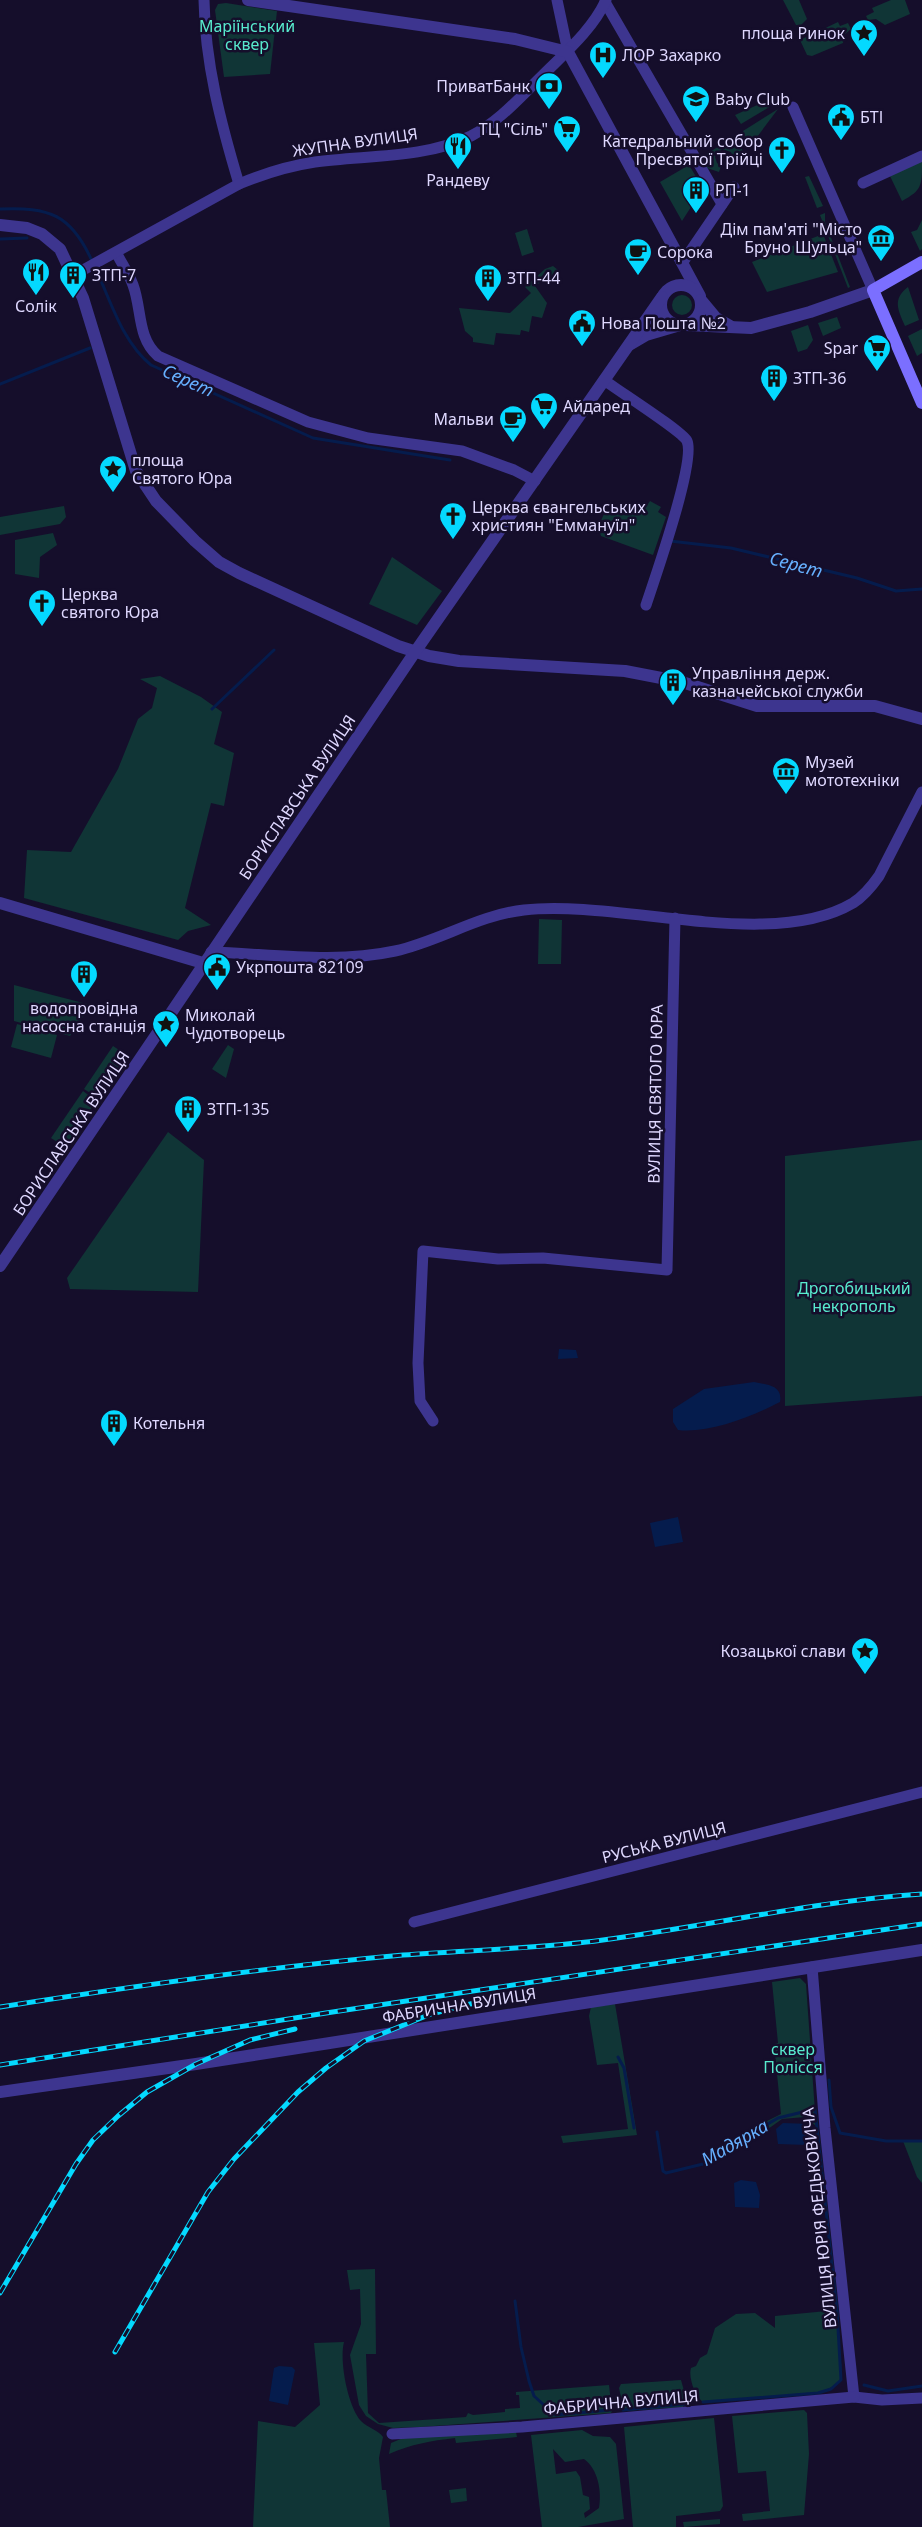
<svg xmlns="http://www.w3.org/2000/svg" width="922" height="2527" font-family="'Noto Sans',sans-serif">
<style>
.green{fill:#103536;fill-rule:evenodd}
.water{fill:#051c4d}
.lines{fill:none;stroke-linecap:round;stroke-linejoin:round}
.stream{stroke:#051c4d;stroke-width:3}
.minor{stroke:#3d358f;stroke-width:11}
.tertiary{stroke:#3d358f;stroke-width:12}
.secondary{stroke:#7b6fff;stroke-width:12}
.rail-casing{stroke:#04d9ff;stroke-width:5}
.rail{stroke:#150e2b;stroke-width:3;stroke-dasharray:9;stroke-linecap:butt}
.labels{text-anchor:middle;stroke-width:5;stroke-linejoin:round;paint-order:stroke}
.park-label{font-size:16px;fill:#58ebce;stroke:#150e2b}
.poi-label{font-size:16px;fill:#dfd8ff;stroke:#150e2b;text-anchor:start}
.street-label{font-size:16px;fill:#dfd8ff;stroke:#150e2b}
.water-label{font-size:18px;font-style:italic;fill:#66b0ff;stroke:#150e2b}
</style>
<rect width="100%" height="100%" fill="#150e2b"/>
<!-- green -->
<g class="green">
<polygon points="783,0 799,0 807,19 801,25 796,25"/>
<polygon points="891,0 905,0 910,14 885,25 876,19 868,20 866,16 874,12 872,8"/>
<polygon points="226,3 277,11 270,74 224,77 215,10 218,4"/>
<polygon points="838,22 840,26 848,23 851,29 844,35 843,43 812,56 807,55 800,40"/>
<polygon points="782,94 781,100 741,124 735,115"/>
<polygon points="778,109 748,149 743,131"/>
<polygon points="738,135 744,156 742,159 733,159 731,152 722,149 715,157 717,163 721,166 719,172 707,168 701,157"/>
<path d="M922 161C922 186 922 190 902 201L890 176Z"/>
<polygon points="689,165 701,185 701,198 698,196 682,221 660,182"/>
<polygon points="809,176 823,206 817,208 805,177"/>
<polygon points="825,213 825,222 850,287 848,288 820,215"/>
<polygon points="922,220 922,249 920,251 911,232 917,230"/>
<polygon points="527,229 534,252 522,256 515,233"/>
<polygon points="823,234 838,272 767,292 752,262"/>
<polygon points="553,266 558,270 560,279 557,285 550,275 535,286 547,303 542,318 532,316 529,332 521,330 520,335 496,333 494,345 473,342 473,338 465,331 459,308 510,313 531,293 525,287 545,269"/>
<path d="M908 287 919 320 905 326C898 310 892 299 908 287Z"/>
<circle cx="682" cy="305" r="10"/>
<polygon points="837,317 841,328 823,336 818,323"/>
<polygon points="808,325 813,340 807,349 798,352 791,331"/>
<polygon points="922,329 922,353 917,356 908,336"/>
<polygon points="650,501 661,507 658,512 666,517 653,555 601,536 598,527 604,514 633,504 644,510"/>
<polygon points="64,506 66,517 60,524 0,535 0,517"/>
<polygon points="53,533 57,545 40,557 39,578 15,574 15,540"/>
<polygon points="392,557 442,591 417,625 369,604"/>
<polygon points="160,676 201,697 222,712 214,744 234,753 224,806 211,803 185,908 211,925 188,931 178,940 24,898 27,850 71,852 118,769 138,719 152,708 157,688 140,679"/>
<polygon points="539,919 562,920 561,964 538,964"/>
<polygon points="14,985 91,1005 70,1036 14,1021"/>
<polygon points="17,1024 57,1035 51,1058 11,1047"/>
<polygon points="228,1045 234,1049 226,1078 212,1069"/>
<polygon points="113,1046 128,1056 98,1098 84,1089"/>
<polygon points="83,1091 96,1101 65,1147 51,1138"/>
<polygon points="168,1132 204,1160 198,1292 70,1289 67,1278"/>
<polygon points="922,1140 922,1396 785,1406 785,1156"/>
<polygon points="800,1978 806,1984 816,2126 805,2117 782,2119 758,2136 753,2128 781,2114 774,2044 778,2043 772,1982"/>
<polygon points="615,2004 637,2135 563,2143 561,2136 628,2129 618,2063 597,2065 589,2016 591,2007"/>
<polygon points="903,2141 922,2141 922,2183 917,2177"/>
<polygon points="375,2269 376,2354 366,2354 368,2413 379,2423 466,2417 468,2413 473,2415 505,2412 505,2409 520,2408 519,2395 516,2395 516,2392 609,2385 612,2411 611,2413 420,2427 393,2428 378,2424 366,2416 359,2405 350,2355 361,2324 360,2289 350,2290 347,2270"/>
<path d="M837 2310 842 2375 837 2385 818 2393 703 2402C695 2397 688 2377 691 2368L696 2366 700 2358 707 2354 715 2328 736 2314 755 2313 775 2328V2316Z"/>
<path d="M344 2342C339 2361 348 2407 361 2421 368 2428 378 2430 383 2437L379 2458 382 2490H386L390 2527H253L258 2421 295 2427 320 2405 314 2343Z"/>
<polygon points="681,2380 686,2398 683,2407 624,2411 619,2388 621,2384"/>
<polygon points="804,2410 807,2413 809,2454 804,2515 743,2521 742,2514 770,2511 766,2471 738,2473 732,2416"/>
<polygon points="714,2418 723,2506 720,2511 676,2516 676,2527 633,2527 624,2427"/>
<path d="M582 2430 593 2436 610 2437 616 2444 624 2519 578 2527H542L531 2435ZM553 2449 565 2462 584 2459C598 2469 602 2491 599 2508L585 2518 584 2513 590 2509 589 2497 583 2495 580 2477 576 2471 556 2474Z"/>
<path d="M516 2432 517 2437 456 2443 455 2438C430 2441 412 2444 389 2454L391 2443 403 2438Z"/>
<polygon points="466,2488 467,2501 451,2503 449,2490"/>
<polygon points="720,2519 720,2524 684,2527 683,2522"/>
</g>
<!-- water -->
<g class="water">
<polygon points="559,1349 576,1350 578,1358 558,1359"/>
<path d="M754 1382C767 1385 783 1385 780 1402 753 1416 708 1434 678 1430L673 1422V1409L704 1389Z"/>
<polygon points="678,1517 683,1542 655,1547 650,1523"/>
<polygon points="783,2123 810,2124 814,2130 814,2141 807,2145 778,2144 776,2129"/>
<polygon points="741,2180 756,2182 760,2195 759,2208 735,2207 734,2183"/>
<polygon points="279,2366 292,2367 295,2370 288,2405 269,2401 274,2368"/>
</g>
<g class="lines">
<!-- stream -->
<g class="stream">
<path d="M0 209C49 207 71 214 92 261"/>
<polyline points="0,239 27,238"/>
<path d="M95 267C110 299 122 342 151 365L313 438 450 460"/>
<polyline points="0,384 90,348"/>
<polyline points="670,541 731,548 857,578 896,591 922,589"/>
<polyline points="212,709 274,650"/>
<polyline points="618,2057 624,2068 634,2128"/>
<polyline points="829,2080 831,2107 840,2133 886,2141 922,2141"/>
<polyline points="657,2132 663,2171 666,2173 703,2164 736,2143 748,2139 759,2129 778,2118 815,2109 837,2310 841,2380 831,2389 818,2393 703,2402"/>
<polyline points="515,2301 521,2347 529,2381 534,2396 555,2415 610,2410"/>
<polyline points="864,2385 888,2391 922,2386"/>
<polyline points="623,2410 685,2404"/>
</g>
<!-- minor -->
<g class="minor">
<path d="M204 0C205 63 221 124 239 184"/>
<polyline points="557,0 568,52"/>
<polyline points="605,2 722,204"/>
<polyline points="793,107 873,290"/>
<polyline points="863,183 922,156"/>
<path d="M117 254C122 264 129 274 133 285 142 309 137 338 158 356L308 422 368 438 462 451 514 470 535 481"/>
<polyline points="683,262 734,187"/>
<path d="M74 275 239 184C263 174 288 166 315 162 365 155 424 159 471 136 500 121 520 97 543 75 565 53 593 29 606 0"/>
<path d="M604 380C617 390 682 431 687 441 696 461 655 578 646 605"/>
<path d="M211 952C272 954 335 964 395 951 440 941 478 915 524 910 619 899 770 952 853 903 864 896 872 886 879 876L922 792"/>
<polyline points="433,1421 420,1401 418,1363 423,1251 498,1259 543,1258 667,1270 675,918"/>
<polyline points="414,1922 922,1792"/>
<polyline points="812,1967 825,2128 854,2397 882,2400 922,2398"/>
<polyline points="392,2434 522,2427 854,2397"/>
</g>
<!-- tertiary -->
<g class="tertiary">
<polyline points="248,0 515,39 568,52 700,296"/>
<polyline points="0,225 27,228 42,234 60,249 83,298 136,471 156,501 195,541 219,562 239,573 398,646 429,656 459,661 625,671 682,682 757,706 875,706 922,719"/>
<circle cx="681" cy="305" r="20"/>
<polyline points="701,300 716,318 730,326"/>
<polyline points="686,325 751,328 810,312 873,290"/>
<polyline points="629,345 646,335 680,325"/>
<polyline points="0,903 203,963"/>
<polyline points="0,1266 415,652 662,297"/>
<polyline points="0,2092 196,2064 922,1950"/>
</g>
<!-- secondary -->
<polyline class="secondary" points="922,262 873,290 922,403"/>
<!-- rail casing -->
<g class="rail-casing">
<g id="rail">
<path d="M0 2007C134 1986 268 1967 403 1955 470 1950 536 1949 603 1940 709 1926 815 1901 922 1894"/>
<polyline points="0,2065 326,2013 922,1924"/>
<polyline points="0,2293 76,2164 93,2140 118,2116 147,2092 196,2064 250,2040 295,2029"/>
<polyline points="115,2352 208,2192 234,2159 298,2092 326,2068 364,2041 431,2014 494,1998"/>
</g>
</g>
<!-- rail -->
<use href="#rail" class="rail"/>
</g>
<!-- icons -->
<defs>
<g id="sight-pin" transform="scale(1.4375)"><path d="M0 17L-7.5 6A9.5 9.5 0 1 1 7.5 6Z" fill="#04d9ff" stroke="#150e2b"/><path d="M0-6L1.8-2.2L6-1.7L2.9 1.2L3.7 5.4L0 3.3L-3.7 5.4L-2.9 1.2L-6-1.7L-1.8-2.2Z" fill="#111"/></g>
<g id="hospital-pin" transform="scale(1.4375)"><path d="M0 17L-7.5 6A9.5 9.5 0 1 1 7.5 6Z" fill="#04d9ff" stroke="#150e2b"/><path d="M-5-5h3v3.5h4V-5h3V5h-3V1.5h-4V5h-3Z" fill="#111"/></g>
<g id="bank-pin" transform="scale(1.4375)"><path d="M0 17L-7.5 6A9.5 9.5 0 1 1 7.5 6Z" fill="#04d9ff" stroke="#150e2b"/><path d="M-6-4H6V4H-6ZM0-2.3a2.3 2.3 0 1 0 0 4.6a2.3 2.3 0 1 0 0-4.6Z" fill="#111"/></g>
<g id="school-pin" transform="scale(1.4375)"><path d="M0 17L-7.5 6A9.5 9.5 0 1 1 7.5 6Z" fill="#04d9ff" stroke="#150e2b"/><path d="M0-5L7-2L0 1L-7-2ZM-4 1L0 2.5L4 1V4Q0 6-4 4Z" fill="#111"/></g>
<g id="civic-pin" transform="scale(1.4375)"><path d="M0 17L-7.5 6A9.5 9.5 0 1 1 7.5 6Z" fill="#04d9ff" stroke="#150e2b"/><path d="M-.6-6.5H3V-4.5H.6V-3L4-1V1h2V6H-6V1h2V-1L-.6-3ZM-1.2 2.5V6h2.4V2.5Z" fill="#111"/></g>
<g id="supermarket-pin" transform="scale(1.4375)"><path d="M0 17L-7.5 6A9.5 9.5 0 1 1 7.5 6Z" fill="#04d9ff" stroke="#150e2b"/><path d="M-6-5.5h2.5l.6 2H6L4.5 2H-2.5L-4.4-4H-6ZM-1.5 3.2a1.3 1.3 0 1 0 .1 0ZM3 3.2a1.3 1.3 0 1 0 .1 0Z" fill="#111"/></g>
<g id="restaurant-pin" transform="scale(1.4375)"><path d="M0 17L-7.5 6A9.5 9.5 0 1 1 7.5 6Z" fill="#04d9ff" stroke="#150e2b"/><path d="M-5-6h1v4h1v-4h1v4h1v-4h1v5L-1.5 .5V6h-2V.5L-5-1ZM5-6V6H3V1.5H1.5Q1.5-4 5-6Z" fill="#111"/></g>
<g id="church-pin" transform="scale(1.4375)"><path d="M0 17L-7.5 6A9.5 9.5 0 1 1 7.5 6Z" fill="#04d9ff" stroke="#150e2b"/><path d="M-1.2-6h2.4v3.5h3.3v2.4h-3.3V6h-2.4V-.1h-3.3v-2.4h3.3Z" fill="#111"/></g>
<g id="building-pin" transform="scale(1.4375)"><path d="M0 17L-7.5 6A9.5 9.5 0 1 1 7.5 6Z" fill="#04d9ff" stroke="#150e2b"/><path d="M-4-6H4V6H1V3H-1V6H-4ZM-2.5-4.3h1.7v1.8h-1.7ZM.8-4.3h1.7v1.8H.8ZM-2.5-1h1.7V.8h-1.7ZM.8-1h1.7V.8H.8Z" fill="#111"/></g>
<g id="museum-pin" transform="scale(1.4375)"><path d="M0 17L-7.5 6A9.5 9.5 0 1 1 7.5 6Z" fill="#04d9ff" stroke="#150e2b"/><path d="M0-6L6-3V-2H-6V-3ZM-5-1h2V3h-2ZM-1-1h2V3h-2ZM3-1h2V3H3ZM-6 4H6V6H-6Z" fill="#111"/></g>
<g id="cafe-pin" transform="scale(1.4375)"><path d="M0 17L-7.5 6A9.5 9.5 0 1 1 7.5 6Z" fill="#04d9ff" stroke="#150e2b"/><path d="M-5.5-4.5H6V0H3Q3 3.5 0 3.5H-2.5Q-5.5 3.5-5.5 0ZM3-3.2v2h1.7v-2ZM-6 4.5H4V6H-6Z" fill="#111"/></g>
</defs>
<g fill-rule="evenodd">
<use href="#sight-pin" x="864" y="33"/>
<use href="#hospital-pin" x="603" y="55"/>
<use href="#bank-pin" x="549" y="86"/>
<use href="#school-pin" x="696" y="99"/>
<use href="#civic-pin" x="841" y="117"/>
<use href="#supermarket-pin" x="567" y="129"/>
<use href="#restaurant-pin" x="458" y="146"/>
<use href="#church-pin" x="782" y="150"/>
<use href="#building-pin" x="696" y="190"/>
<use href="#museum-pin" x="881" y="238"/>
<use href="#cafe-pin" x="638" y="252"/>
<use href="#restaurant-pin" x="36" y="272"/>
<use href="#building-pin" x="73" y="275"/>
<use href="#building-pin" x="488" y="278"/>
<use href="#civic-pin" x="582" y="323"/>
<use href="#supermarket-pin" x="877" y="348"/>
<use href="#building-pin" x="774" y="378"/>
<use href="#supermarket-pin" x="544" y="406"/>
<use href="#cafe-pin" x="513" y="419"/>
<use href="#sight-pin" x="113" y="469"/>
<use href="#church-pin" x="453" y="516"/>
<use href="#church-pin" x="42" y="603"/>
<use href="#building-pin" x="673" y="682"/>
<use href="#museum-pin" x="786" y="771"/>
<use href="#civic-pin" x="217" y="967"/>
<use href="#building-pin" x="84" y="974"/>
<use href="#sight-pin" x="166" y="1024"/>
<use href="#building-pin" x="188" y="1109"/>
<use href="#building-pin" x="114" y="1423"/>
<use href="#sight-pin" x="865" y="1651"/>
</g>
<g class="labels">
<!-- park labels -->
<g class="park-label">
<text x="247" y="32">Маріїнський<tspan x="247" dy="18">сквер</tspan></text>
<text x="854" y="1294">Дрогобицький<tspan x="854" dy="18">некрополь</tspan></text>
<text x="793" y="2055">сквер<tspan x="793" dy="18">Полісся</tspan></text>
</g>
<!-- poi labels -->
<g class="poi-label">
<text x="845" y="39" text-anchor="end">площа Ринок</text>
<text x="622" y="61">ЛОР Захарко</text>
<text x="530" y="92" text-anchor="end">ПриватБанк</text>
<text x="715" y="105">Baby Club</text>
<text x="860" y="123">БТІ</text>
<text x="548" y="135" text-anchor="end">ТЦ "Сіль"</text>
<text x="763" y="147" text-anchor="end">Катедральний собор<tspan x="763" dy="18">Пресвятої Трійці</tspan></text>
<text x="458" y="186" text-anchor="middle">Рандеву</text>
<text x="715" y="196">РП-1</text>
<text x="862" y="235" text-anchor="end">Дім пам'яті "Місто<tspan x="862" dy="18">Бруно Шульца"</tspan></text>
<text x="657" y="258">Сорока</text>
<text x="92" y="281">ЗТП-7</text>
<text x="507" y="284">ЗТП-44</text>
<text x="36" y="312" text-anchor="middle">Солік</text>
<text x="601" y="329">Нова Пошта №2</text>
<text x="858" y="354" text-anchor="end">Spar</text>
<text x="793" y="384">ЗТП-36</text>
<text x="563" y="412">Айдаред</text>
<text x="494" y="425" text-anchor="end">Мальви</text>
<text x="132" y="466">площа<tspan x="132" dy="18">Святого Юра</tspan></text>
<text x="472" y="513">Церква євангельських<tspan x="472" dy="18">християн "Еммануїл"</tspan></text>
<text x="61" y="600">Церква<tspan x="61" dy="18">святого Юра</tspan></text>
<text x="692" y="679">Управління держ.<tspan x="692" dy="18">казначейської служби</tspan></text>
<text x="805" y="768">Музей<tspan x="805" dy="18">мототехніки</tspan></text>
<text x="236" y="973">Укрпошта 82109</text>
<text x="84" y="1014" text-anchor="middle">водопровідна<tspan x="84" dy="18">насосна станція</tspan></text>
<text x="185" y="1021">Миколай<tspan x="185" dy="18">Чудотворець</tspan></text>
<text x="207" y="1115">ЗТП-135</text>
<text x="133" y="1429">Котельня</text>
<text x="846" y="1657" text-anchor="end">Козацької слави</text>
</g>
<!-- street labels -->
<g class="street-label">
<text transform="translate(355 142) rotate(-8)" y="6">ЖУПНА ВУЛИЦЯ</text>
<text transform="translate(297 797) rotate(-56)" y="6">БОРИСЛАВСЬКА ВУЛИЦЯ</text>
<text transform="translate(655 1094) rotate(-89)" y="6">ВУЛИЦЯ СВЯТОГО ЮРА</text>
<text transform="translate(71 1133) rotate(-56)" y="6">БОРИСЛАВСЬКА ВУЛИЦЯ</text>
<text transform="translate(664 1842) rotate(-14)" y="6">РУСЬКА ВУЛИЦЯ</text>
<text transform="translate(459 2005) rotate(-9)" y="6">ФАБРИЧНА ВУЛИЦЯ</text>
<text transform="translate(819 2218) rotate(-96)" y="6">ВУЛИЦЯ ЮРІЯ ФЕДЬКОВИЧА</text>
<text transform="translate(621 2402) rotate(-5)" y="6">ФАБРИЧНА ВУЛИЦЯ</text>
</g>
<!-- water labels -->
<g class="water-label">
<text transform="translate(188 381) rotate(24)" y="6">Серет</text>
<text transform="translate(796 565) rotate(15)" y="6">Серет</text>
<text transform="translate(735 2143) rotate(-30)" y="6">Мадярка</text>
</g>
</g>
</svg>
